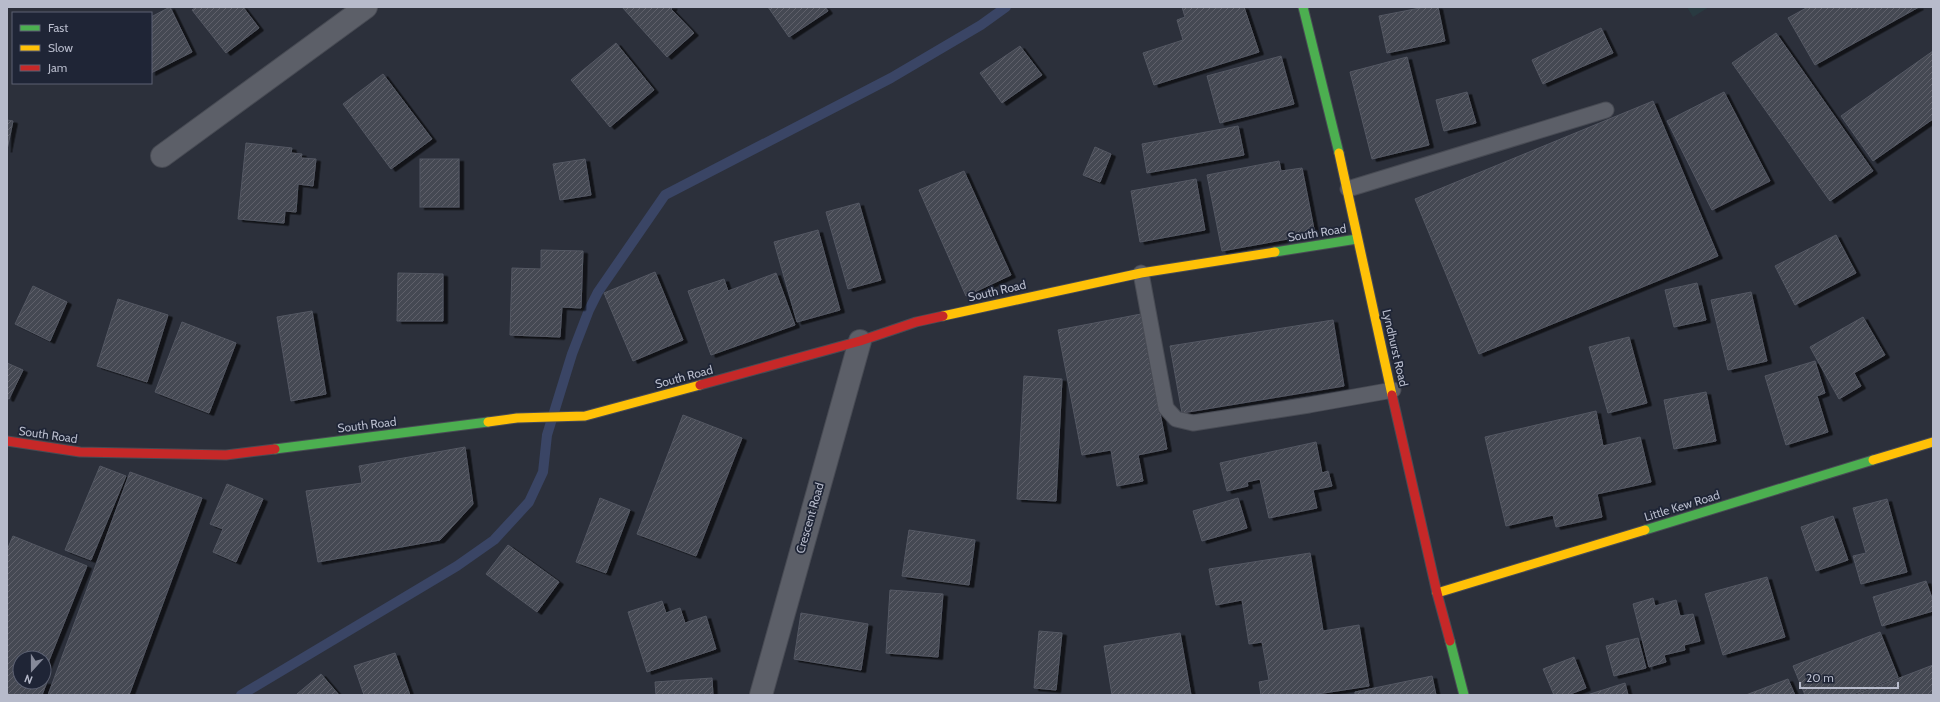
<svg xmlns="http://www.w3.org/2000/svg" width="1940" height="702" font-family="Cabin,sans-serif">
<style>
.park{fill:#293a41}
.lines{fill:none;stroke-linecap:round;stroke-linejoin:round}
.stream{stroke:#3a4565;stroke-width:10}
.building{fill:url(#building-hatch);stroke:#545863;filter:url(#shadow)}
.lane-casing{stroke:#484b54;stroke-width:17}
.street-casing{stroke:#484b54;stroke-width:24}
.fast-casing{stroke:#484b54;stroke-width:11}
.slow-casing{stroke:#484b54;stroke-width:11}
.jam-casing{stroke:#484b54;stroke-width:11}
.lane{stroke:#5c5f68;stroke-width:15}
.street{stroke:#5c5f68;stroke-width:22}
.fast{stroke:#4caf50;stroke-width:9}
.slow{stroke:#ffc107;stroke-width:9}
.jam{stroke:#c62828;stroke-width:9}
.labels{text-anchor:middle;stroke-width:3.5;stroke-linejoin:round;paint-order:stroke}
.street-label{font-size:12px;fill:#b7bbcb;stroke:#1f2536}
</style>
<defs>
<pattern id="building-hatch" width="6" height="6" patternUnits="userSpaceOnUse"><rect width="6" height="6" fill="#454852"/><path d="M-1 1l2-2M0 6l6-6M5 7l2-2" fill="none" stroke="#5e606a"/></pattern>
<filter id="shadow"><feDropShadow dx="4.5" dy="2.5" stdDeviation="0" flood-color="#0009"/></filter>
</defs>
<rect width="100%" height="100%" fill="#2c303b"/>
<!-- park -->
<polygon class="park" points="1687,7 1709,7 1693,17"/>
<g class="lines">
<!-- stream -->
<polyline class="stream" points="241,695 457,566 494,540 529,502 543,472 547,435 572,354 589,310 598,292 665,195 891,78 981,25 1006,7"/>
</g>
<!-- building -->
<g class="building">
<polygon points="170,7 192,52 151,73 151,17"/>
<polygon points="196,7 243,7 259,28 226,53 192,10"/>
<polygon points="622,7 673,7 671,9 694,33 667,57"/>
<polygon points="768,7 825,7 828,11 789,37"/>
<polygon points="1182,7 1215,7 1215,8 1244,7 1259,52 1154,85 1143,53 1183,40 1177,20 1185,17"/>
<polygon points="1425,7 1438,7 1445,41 1387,53 1379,16"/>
<polygon points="1808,7 1919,7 1815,65 1788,18"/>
<polygon points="1601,28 1613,53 1543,84 1532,60"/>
<polygon points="1776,33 1873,171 1830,201 1732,63"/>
<polygon points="616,43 654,90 610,127 571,80"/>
<polygon points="1020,46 1042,75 1002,103 980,73"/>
<polygon points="1933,51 1933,119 1873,161 1841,116"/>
<polygon points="1281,56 1294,104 1220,123 1207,76"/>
<polygon points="1407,57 1429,145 1372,159 1350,72"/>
<polygon points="383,74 432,139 391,169 343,104"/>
<polygon points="1467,92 1476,123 1444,131 1436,100"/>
<polygon points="1724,92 1770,181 1712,210 1667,121"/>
<polygon points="1653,101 1718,256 1479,354 1415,199"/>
<polygon points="7,120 13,121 7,150"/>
<polygon points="1238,126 1244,155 1147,173 1142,144"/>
<polygon points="246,143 292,148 291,153 302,154 301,158 316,159 313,186 298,184 296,212 285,211 284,223 238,219"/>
<polygon points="1095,147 1111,154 1100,182 1083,175"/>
<rect x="420" y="159" width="39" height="48"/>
<polygon points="585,159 591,195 560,200 553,164"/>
<polygon points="1279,161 1281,171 1302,168 1315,234 1222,251 1207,175"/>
<polygon points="964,171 1011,275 966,296 919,190"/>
<polygon points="1196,179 1205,230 1140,242 1131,191"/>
<polygon points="859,203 881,280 848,289 826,212"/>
<polygon points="818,230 840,310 797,322 774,242"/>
<polygon points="1836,235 1856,273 1795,305 1775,266"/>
<polygon points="541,250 583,251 581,308 562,307 560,337 510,335 512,268 541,269"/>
<polygon points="655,272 683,340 633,361 604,293"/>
<polygon points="398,273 443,274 443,321 397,321"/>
<polygon points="776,273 795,325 711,355 688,291 724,279 728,291"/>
<polygon points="1697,283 1706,320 1674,327 1665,290"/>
<polygon points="33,286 67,302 50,341 15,324"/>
<polygon points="1751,292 1767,361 1728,370 1711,300"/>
<polygon points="118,299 168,315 147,382 97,366"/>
<polygon points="312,311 326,394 291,401 277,317"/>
<polygon points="1141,314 1167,449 1138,455 1143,481 1117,486 1111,450 1082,455 1058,330"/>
<polygon points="1863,317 1885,355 1854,373 1861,386 1839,399 1810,347"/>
<polygon points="1333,320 1344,386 1182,413 1170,346"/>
<polygon points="182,322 236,343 209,413 155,392"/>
<polygon points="1629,337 1647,403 1608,413 1589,347"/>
<polygon points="1815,361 1825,393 1817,396 1828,432 1786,445 1765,376"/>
<polygon points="7,363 23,370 9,399 7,398"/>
<polygon points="1024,376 1062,379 1056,501 1017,499"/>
<polygon points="1706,392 1716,441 1674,449 1664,400"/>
<polygon points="1596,411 1603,446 1640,437 1651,482 1597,494 1602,517 1556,527 1553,515 1506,526 1485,437"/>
<polygon points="683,415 742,438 696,556 637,534"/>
<polygon points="1316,442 1322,473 1328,471 1332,486 1313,490 1317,508 1269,518 1260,479 1247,482 1248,486 1227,491 1220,463"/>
<polygon points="465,447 473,504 440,540 318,562 306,491 362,483 359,466"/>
<polygon points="100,466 126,476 91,560 65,550"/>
<polygon points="130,472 202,498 129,695 48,695"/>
<polygon points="227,484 263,499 236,562 213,552 223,529 210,524"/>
<polygon points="600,498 630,510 606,573 576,562"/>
<polygon points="1238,498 1247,528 1202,541 1193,511"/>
<polygon points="1887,499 1907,572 1861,584 1853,556 1866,553 1853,508"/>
<polygon points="1833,516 1848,560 1816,571 1801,527"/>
<polygon points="909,530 975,540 969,585 902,576"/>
<polygon points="13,536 87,566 44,673 44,658 20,658 20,682 47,682 42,695 7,695 7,550"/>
<polygon points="508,545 559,582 537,612 486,574"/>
<polygon points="1310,553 1323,631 1359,625 1369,686 1311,695 1261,695 1259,682 1269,680 1262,642 1249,644 1242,600 1216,605 1209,569"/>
<polygon points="1767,577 1785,637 1723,655 1705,594"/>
<polygon points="1926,581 1933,601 1933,611 1882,626 1873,597"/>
<polygon points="890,590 943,594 938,657 886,653"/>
<polygon points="1653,598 1655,606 1676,600 1680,616 1693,614 1700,641 1684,645 1685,650 1664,655 1666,662 1649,667 1633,604"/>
<polygon points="662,601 666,613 680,608 685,623 706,616 716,649 647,672 628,612"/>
<polygon points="801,613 868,624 861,670 794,659"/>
<polygon points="1039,631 1062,633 1056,690 1034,688"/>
<polygon points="1880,632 1898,677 1851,695 1805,695 1793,666"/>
<polygon points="1180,633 1191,695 1112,695 1104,646"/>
<polygon points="1638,638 1646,668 1614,676 1606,646"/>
<polygon points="395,653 410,695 364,695 354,666"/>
<polygon points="1574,657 1586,688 1568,695 1554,695 1543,669"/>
<polygon points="1933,665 1933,695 1855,695"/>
<polygon points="321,674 339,695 298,695 297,694"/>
<polygon points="1432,676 1436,695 1355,695 1355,692"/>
<polygon points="712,678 713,695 656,695 655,682"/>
<polygon points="1788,679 1795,695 1746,695"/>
<polygon points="1625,683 1628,695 1587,695"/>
</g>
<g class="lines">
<!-- lane casing -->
<g class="lane-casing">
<g id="lane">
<polyline points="1348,189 1606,110"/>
<polyline points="1141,273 1166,408 1176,419 1193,423 1309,405 1393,390"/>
</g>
</g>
<!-- street casing -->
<g class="street-casing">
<g id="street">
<polyline points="162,156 366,7"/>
<polyline points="761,695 860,341"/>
</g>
</g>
<!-- fast casing -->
<g class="fast-casing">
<g id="fast">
<polyline points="1303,7 1339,153"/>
<polyline points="1275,252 1357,239"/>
<polyline points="275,449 488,422"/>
<polyline points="1645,530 1873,460"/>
<polyline points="1450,641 1464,695"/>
</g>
</g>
<!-- slow casing -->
<g class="slow-casing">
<g id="slow">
<polyline points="1339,153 1392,395"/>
<polyline points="943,316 1141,273 1275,252"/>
<polyline points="488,422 517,418 585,416 700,385"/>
<polyline points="1873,460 1933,442"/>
<polyline points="1437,593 1645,530"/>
</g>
</g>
<!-- jam casing -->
<g class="jam-casing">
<g id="jam">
<polyline points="700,385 860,341 916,322 943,316"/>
<polyline points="1392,395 1437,593 1450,641"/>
<polyline points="7,441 80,452 226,455 275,449"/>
</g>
</g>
<!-- lane -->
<use href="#lane" class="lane"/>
<!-- street -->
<use href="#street" class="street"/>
<!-- fast -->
<use href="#fast" class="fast"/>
<!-- slow -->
<use href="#slow" class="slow"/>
<!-- jam -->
<use href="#jam" class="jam"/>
</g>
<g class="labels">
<!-- street labels -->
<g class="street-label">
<text transform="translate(1317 233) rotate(-9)" y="4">South Road</text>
<text transform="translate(997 291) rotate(-13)" y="4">South Road</text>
<text transform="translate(1395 348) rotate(77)" y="4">Lyndhurst Road</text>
<text transform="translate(684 377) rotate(-15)" y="4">South Road</text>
<text transform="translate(367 425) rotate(-7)" y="4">South Road</text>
<text transform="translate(48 435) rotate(8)" y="4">South Road</text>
<text transform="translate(1682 506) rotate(-17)" y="4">Little Kew Road</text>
<text transform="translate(810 518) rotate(-74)" y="4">Crescent Road</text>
</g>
</g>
<!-- border -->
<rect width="1940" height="702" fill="none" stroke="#b7bbcb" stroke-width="16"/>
<!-- legend -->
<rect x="12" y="12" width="140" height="72" fill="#1f2536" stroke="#5c6172"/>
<rect x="20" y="25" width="20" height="6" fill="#4caf50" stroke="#5c6172"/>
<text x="48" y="32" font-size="12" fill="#b7bbcb">Fast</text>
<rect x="20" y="45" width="20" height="6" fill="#ffc107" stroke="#5c6172"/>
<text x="48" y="52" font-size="12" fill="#b7bbcb">Slow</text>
<rect x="20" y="65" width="20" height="6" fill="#c62828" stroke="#5c6172"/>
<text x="48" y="72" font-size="12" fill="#b7bbcb">Jam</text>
<!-- north arrow -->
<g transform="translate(32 670) rotate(201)"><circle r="19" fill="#1f2536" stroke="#5c6172"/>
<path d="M0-3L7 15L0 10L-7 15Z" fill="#868a99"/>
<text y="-6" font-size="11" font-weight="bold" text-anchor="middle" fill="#b7bbcb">N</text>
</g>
<!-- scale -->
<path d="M1800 682v6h98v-6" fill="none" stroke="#b7bbcb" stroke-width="2"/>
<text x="1806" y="682" font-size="12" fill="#b7bbcb" stroke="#1f2536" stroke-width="3" paint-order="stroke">20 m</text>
</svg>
